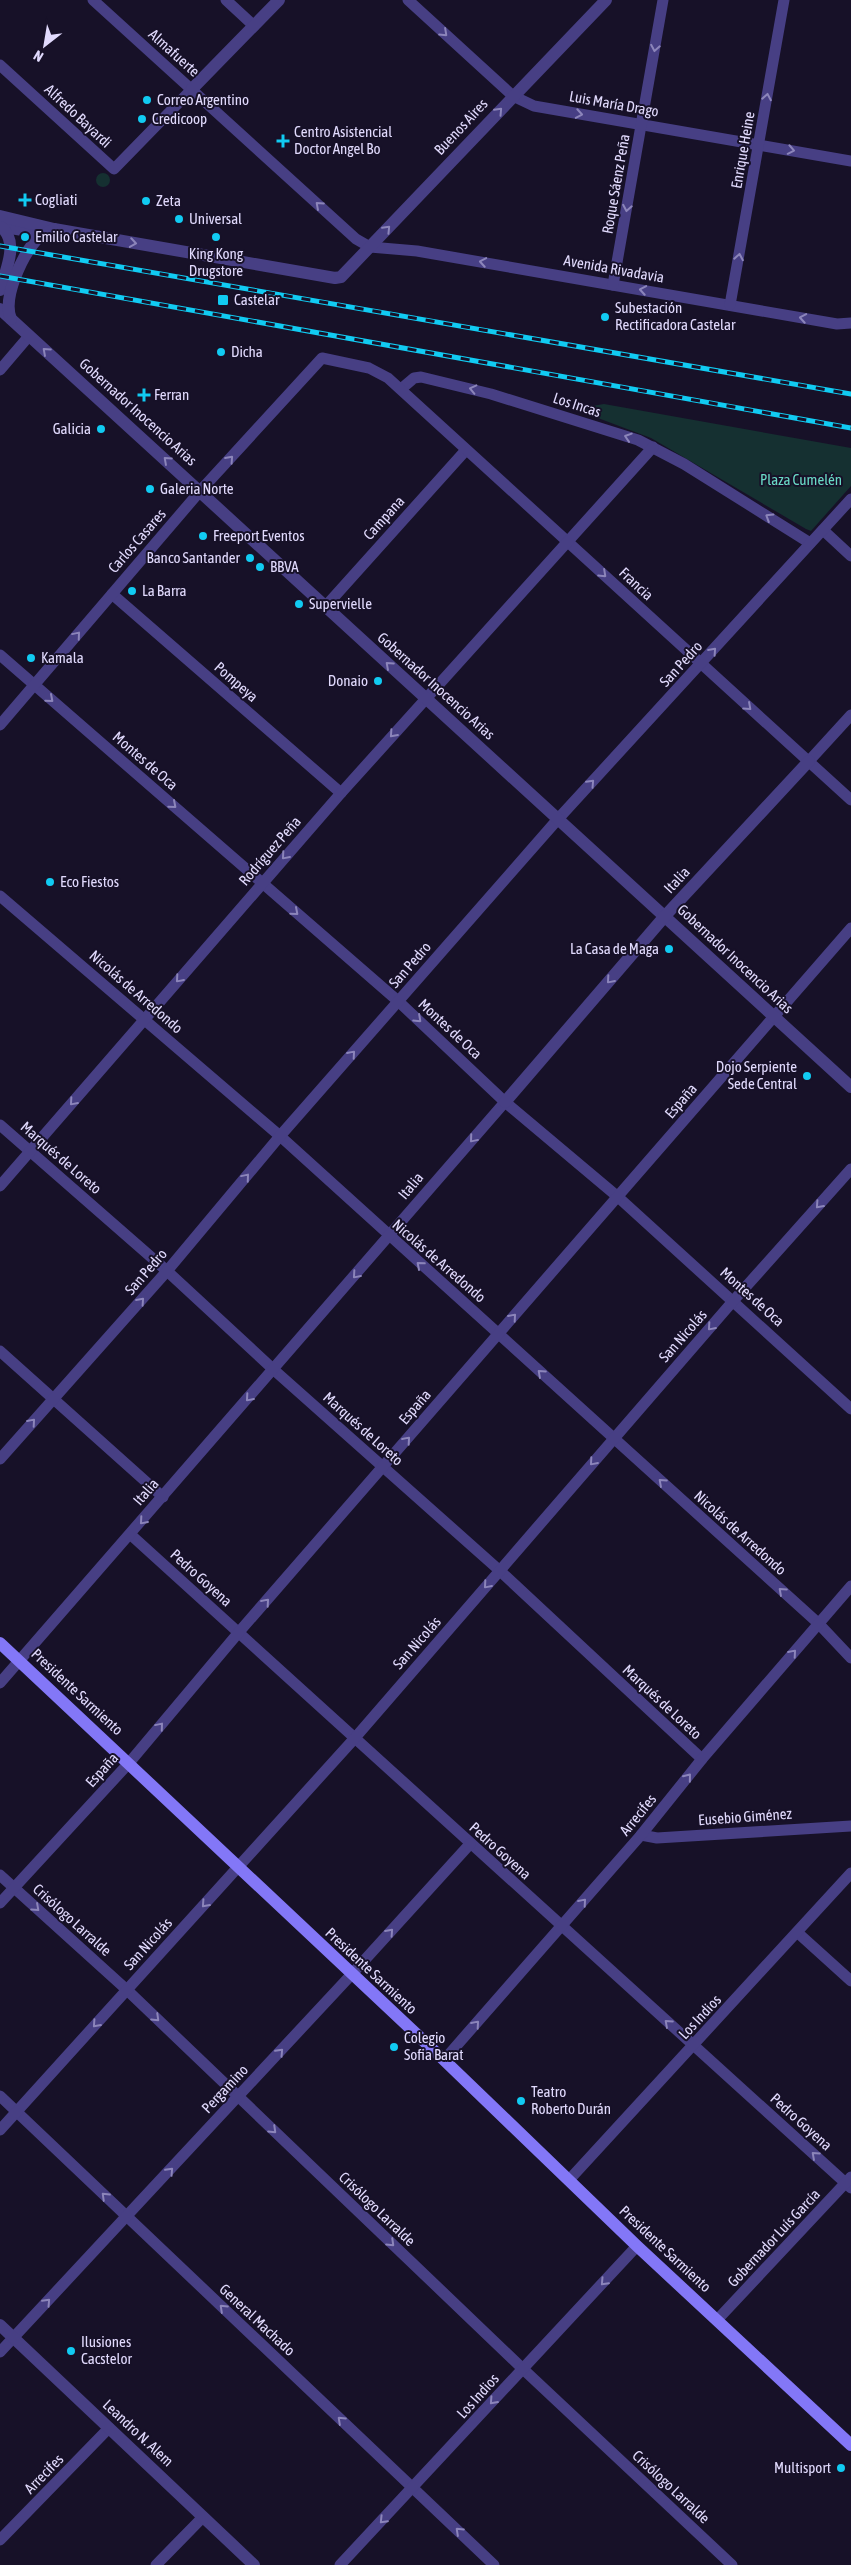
<svg xmlns="http://www.w3.org/2000/svg" width="851" height="2565" font-family="'Asap Condensed',sans-serif">
<style>
.green{fill:#153031}
.lines{fill:none;stroke-linecap:round;stroke-linejoin:round}
.minor{stroke:#473f84;stroke-width:11}
.tertiary{stroke:#473f84;stroke-width:12}
.secondary{stroke:#8377f7;stroke-width:12}
.rail-casing{stroke:#11cbf2;stroke-width:5}
.rail{stroke:#171128;stroke-width:3;stroke-dasharray:9;stroke-linecap:butt}
.oneway{stroke:#8c85ba}
.poi-dot{fill:#11cbf2;stroke:#171128;stroke-width:2}
.labels{text-anchor:middle;stroke-width:4;stroke-linejoin:round;paint-order:stroke}
.street-label{font-size:15px;fill:#e1dafd;stroke:#171128}
.poi-label{font-size:15px;fill:#e1dafd;stroke:#171128;text-anchor:start}
.park-label{font-size:15px;fill:#69dac6;stroke:#171128}
</style>
<rect width="100%" height="100%" fill="#171128"/>
<!-- green -->
<g class="green">
<circle cx="103" cy="180" r="7"/>
<polygon points="604,404 851,448 851,486 811,531 806,529 651,438 574,409"/>
</g>
<g class="lines">
<!-- minor -->
<g class="minor">
<polyline points="93,0 356,239 370,247 417,251 837,324 851,323"/>
<polyline points="226,0 254,26"/>
<polyline points="408,0 513,96 534,106 851,161"/>
<polyline points="0,65 114,169 192,89"/>
<polyline points="0,227 32,232 50,230"/>
<polyline points="613,285 663,0"/>
<polyline points="730,305 784,0"/>
<polyline points="0,370 29,336"/>
<polyline points="401,389 414,378 421,377 491,394 638,440 684,464 810,543"/>
<polyline points="823,530 851,556"/>
<polyline points="112,594 341,793"/>
<polyline points="325,607 466,450"/>
<polyline points="0,655 398,1001 505,1102 618,1197 851,1409"/>
<polyline points="0,725 201,490 322,358 369,368 388,378 851,800"/>
<polyline points="809,761 851,715"/>
<polyline points="0,896 280,1136 818,1623 851,1658"/>
<polyline points="0,1125 167,1271 274,1370 499,1570 702,1759"/>
<polyline points="0,1186 341,793 653,447"/>
<polyline points="0,1351 163,1497"/>
<polyline points="0,1459 167,1271 280,1136 558,819 851,499"/>
<polyline points="131,1535 851,2188"/>
<polyline points="0,1683 505,1102"/>
<polyline points="641,1835 657,1838 851,1826"/>
<polyline points="0,1875 127,1990 523,2369 732,2565"/>
<polyline points="0,1903 129,1763 239,1632 851,928"/>
<polyline points="798,1933 851,1981"/>
<polyline points="444,2060 641,1835 702,1759 851,1586"/>
<polyline points="0,2096 494,2565"/>
<polyline points="0,2130 354,1739 734,1300 851,1169"/>
<polyline points="569,2180 851,1873"/>
<polyline points="718,2319 851,2177"/>
<polyline points="0,2352 351,1975 470,1844"/>
<polyline points="0,2540 109,2428"/>
<polyline points="156,2565 203,2517"/>
<polyline points="340,2565 637,2246"/>
</g>
<!-- tertiary -->
<g class="tertiary">
<polyline points="192,89 279,0"/>
<polyline points="0,216 54,229 335,278 341,277 606,0"/>
<path d="M0 290C5 272 20 242 1 227"/>
<polyline points="0,309 851,1087"/>
<path d="M11 319C2 298 22 256 37 239 41 235 49 232 54 229"/>
<polyline points="505,1102 665,916 809,761"/>
<polyline points="0,2325 254,2565"/>
</g>
<!-- secondary -->
<polyline class="secondary" points="0,1643 444,2060 637,2246 851,2445"/>
<!-- rail casing -->
<g class="rail-casing">
<g id="rail">
<polyline points="0,246 851,394"/>
<polyline points="0,276 851,428"/>
</g>
</g>
<!-- rail -->
<use href="#rail" class="rail"/>
</g>
<!-- one-way arrows -->
<defs><path id="oneway-chevron" d="M-2-3.5L2.5 0L-2 3.5" fill="none" stroke-width="1.6" stroke-linecap="round" stroke-linejoin="round" transform="scale(1.25)"/></defs>
<g class="oneway">
<use href="#oneway-chevron" transform="translate(444 33) rotate(43)"/>
<use href="#oneway-chevron" transform="translate(655 48) rotate(100)"/>
<use href="#oneway-chevron" transform="translate(767 97) rotate(-80)"/>
<use href="#oneway-chevron" transform="translate(499 111) rotate(-47)"/>
<use href="#oneway-chevron" transform="translate(579 114) rotate(10)"/>
<use href="#oneway-chevron" transform="translate(791 150) rotate(11)"/>
<use href="#oneway-chevron" transform="translate(319 205) rotate(-138)"/>
<use href="#oneway-chevron" transform="translate(627 208) rotate(100)"/>
<use href="#oneway-chevron" transform="translate(387 229) rotate(-46)"/>
<use href="#oneway-chevron" transform="translate(133 243) rotate(9)"/>
<use href="#oneway-chevron" transform="translate(739 257) rotate(-80)"/>
<use href="#oneway-chevron" transform="translate(483 262) rotate(-170)"/>
<use href="#oneway-chevron" transform="translate(643 290) rotate(-170)"/>
<use href="#oneway-chevron" transform="translate(803 318) rotate(-170)"/>
<use href="#oneway-chevron" transform="translate(46 351) rotate(-138)"/>
<use href="#oneway-chevron" transform="translate(473 389) rotate(-167)"/>
<use href="#oneway-chevron" transform="translate(628 437) rotate(-162)"/>
<use href="#oneway-chevron" transform="translate(230 459) rotate(-48)"/>
<use href="#oneway-chevron" transform="translate(167 460) rotate(-138)"/>
<use href="#oneway-chevron" transform="translate(769 517) rotate(-148)"/>
<use href="#oneway-chevron" transform="translate(603 574) rotate(43)"/>
<use href="#oneway-chevron" transform="translate(77 635) rotate(-50)"/>
<use href="#oneway-chevron" transform="translate(713 651) rotate(-48)"/>
<use href="#oneway-chevron" transform="translate(389 665) rotate(-138)"/>
<use href="#oneway-chevron" transform="translate(50 699) rotate(41)"/>
<use href="#oneway-chevron" transform="translate(748 707) rotate(42)"/>
<use href="#oneway-chevron" transform="translate(393 734) rotate(132)"/>
<use href="#oneway-chevron" transform="translate(591 783) rotate(-47)"/>
<use href="#oneway-chevron" transform="translate(173 805) rotate(41)"/>
<use href="#oneway-chevron" transform="translate(285 856) rotate(131)"/>
<use href="#oneway-chevron" transform="translate(295 912) rotate(41)"/>
<use href="#oneway-chevron" transform="translate(179 979) rotate(131)"/>
<use href="#oneway-chevron" transform="translate(610 980) rotate(131)"/>
<use href="#oneway-chevron" transform="translate(418 1019) rotate(43)"/>
<use href="#oneway-chevron" transform="translate(352 1054) rotate(-49)"/>
<use href="#oneway-chevron" transform="translate(73 1102) rotate(131)"/>
<use href="#oneway-chevron" transform="translate(473 1139) rotate(130)"/>
<use href="#oneway-chevron" transform="translate(246 1177) rotate(-50)"/>
<use href="#oneway-chevron" transform="translate(819 1205) rotate(132)"/>
<use href="#oneway-chevron" transform="translate(420 1265) rotate(-139)"/>
<use href="#oneway-chevron" transform="translate(356 1275) rotate(131)"/>
<use href="#oneway-chevron" transform="translate(141 1301) rotate(-48)"/>
<use href="#oneway-chevron" transform="translate(513 1317) rotate(-49)"/>
<use href="#oneway-chevron" transform="translate(711 1327) rotate(131)"/>
<use href="#oneway-chevron" transform="translate(541 1373) rotate(-138)"/>
<use href="#oneway-chevron" transform="translate(249 1398) rotate(131)"/>
<use href="#oneway-chevron" transform="translate(32 1422) rotate(-49)"/>
<use href="#oneway-chevron" transform="translate(407 1440) rotate(-49)"/>
<use href="#oneway-chevron" transform="translate(593 1462) rotate(131)"/>
<use href="#oneway-chevron" transform="translate(662 1482) rotate(-138)"/>
<use href="#oneway-chevron" transform="translate(143 1521) rotate(131)"/>
<use href="#oneway-chevron" transform="translate(487 1585) rotate(131)"/>
<use href="#oneway-chevron" transform="translate(782 1591) rotate(-138)"/>
<use href="#oneway-chevron" transform="translate(266 1602) rotate(-49)"/>
<use href="#oneway-chevron" transform="translate(793 1653) rotate(-49)"/>
<use href="#oneway-chevron" transform="translate(160 1726) rotate(-50)"/>
<use href="#oneway-chevron" transform="translate(688 1777) rotate(-51)"/>
<use href="#oneway-chevron" transform="translate(583 1902) rotate(-49)"/>
<use href="#oneway-chevron" transform="translate(205 1904) rotate(132)"/>
<use href="#oneway-chevron" transform="translate(36 1908) rotate(42)"/>
<use href="#oneway-chevron" transform="translate(390 1932) rotate(-48)"/>
<use href="#oneway-chevron" transform="translate(156 2018) rotate(44)"/>
<use href="#oneway-chevron" transform="translate(668 2023) rotate(-138)"/>
<use href="#oneway-chevron" transform="translate(96 2024) rotate(132)"/>
<use href="#oneway-chevron" transform="translate(476 2024) rotate(-49)"/>
<use href="#oneway-chevron" transform="translate(280 2052) rotate(-47)"/>
<use href="#oneway-chevron" transform="translate(273 2130) rotate(44)"/>
<use href="#oneway-chevron" transform="translate(815 2155) rotate(-138)"/>
<use href="#oneway-chevron" transform="translate(170 2171) rotate(-47)"/>
<use href="#oneway-chevron" transform="translate(105 2196) rotate(-136)"/>
<use href="#oneway-chevron" transform="translate(391 2243) rotate(44)"/>
<use href="#oneway-chevron" transform="translate(604 2282) rotate(133)"/>
<use href="#oneway-chevron" transform="translate(47 2302) rotate(-47)"/>
<use href="#oneway-chevron" transform="translate(223 2308) rotate(-137)"/>
<use href="#oneway-chevron" transform="translate(493 2401) rotate(132)"/>
<use href="#oneway-chevron" transform="translate(341 2420) rotate(-137)"/>
<use href="#oneway-chevron" transform="translate(383 2520) rotate(134)"/>
<use href="#oneway-chevron" transform="translate(459 2531) rotate(-137)"/>
</g>
<!-- markers -->
<g class="poi-dot">
<circle cx="147" cy="100" r="5"/>
<circle cx="142" cy="119" r="5"/>
<path d="M280.5 133.5h5v5h5v5h-5v5h-5v-5h-5v-5h5z"/>
<path d="M22.5 192.5h5v5h5v5h-5v5h-5v-5h-5v-5h5z"/>
<circle cx="146" cy="201" r="5"/>
<circle cx="179" cy="219" r="5"/>
<circle cx="25" cy="237" r="5"/>
<circle cx="216" cy="237" r="5"/>
<rect x="217" y="294" width="12" height="12" rx="2.5"/>
<circle cx="605" cy="317" r="5"/>
<circle cx="221" cy="352" r="5"/>
<path d="M141.5 387.5h5v5h5v5h-5v5h-5v-5h-5v-5h5z"/>
<circle cx="101" cy="429" r="5"/>
<circle cx="150" cy="489" r="5"/>
<circle cx="203" cy="536" r="5"/>
<circle cx="250" cy="558" r="5"/>
<circle cx="260" cy="567" r="5"/>
<circle cx="132" cy="591" r="5"/>
<circle cx="299" cy="604" r="5"/>
<circle cx="31" cy="658" r="5"/>
<circle cx="378" cy="681" r="5"/>
<circle cx="50" cy="882" r="5"/>
<circle cx="669" cy="949" r="5"/>
<circle cx="807" cy="1076" r="5"/>
<circle cx="394" cy="2047" r="5"/>
<circle cx="521" cy="2101" r="5"/>
<circle cx="71" cy="2351" r="5"/>
<circle cx="841" cy="2468" r="5"/>
</g>
<g class="labels">
<!-- street labels -->
<g class="street-label">
<text transform="translate(174 53) rotate(42)" y="5">Almafuerte</text>
<text transform="translate(614 104) rotate(10)" y="5">Luis María Drago</text>
<text transform="translate(78 116) rotate(43)" y="5">Alfredo Bayardi</text>
<text transform="translate(461 127) rotate(-47)" y="5">Buenos Aires</text>
<text transform="translate(743 150) rotate(-80)" y="5">Enrique Heine</text>
<text transform="translate(616 184) rotate(-80)" y="5">Roque Sáenz Peña</text>
<text transform="translate(614 269) rotate(10)" y="5">Avenida Rivadavia</text>
<text transform="translate(577 405) rotate(18)" y="5">Los Incas</text>
<text transform="translate(138 412) rotate(42)" y="5">Gobernador Inocencio Arias</text>
<text transform="translate(384 518) rotate(-48)" y="5">Campana</text>
<text transform="translate(137 541) rotate(-49)" y="5">Carlos Casares</text>
<text transform="translate(636 584) rotate(43)" y="5">Francia</text>
<text transform="translate(681 664) rotate(-48)" y="5">San Pedro</text>
<text transform="translate(236 682) rotate(41)" y="5">Pompeya</text>
<text transform="translate(436 686) rotate(42)" y="5">Gobernador Inocencio Arias</text>
<text transform="translate(145 761) rotate(41)" y="5">Montes de Oca</text>
<text transform="translate(270 851) rotate(-49)" y="5">Rodríguez Peña</text>
<text transform="translate(677 880) rotate(-47)" y="5">Italia</text>
<text transform="translate(735 959) rotate(43)" y="5">Gobernador Inocencio Arias</text>
<text transform="translate(410 965) rotate(-49)" y="5">San Pedro</text>
<text transform="translate(136 992) rotate(41)" y="5">Nicolás de Arredondo</text>
<text transform="translate(450 1029) rotate(43)" y="5">Montes de Oca</text>
<text transform="translate(681 1101) rotate(-49)" y="5">España</text>
<text transform="translate(61 1158) rotate(41)" y="5">Marqués de Loreto</text>
<text transform="translate(411 1186) rotate(-50)" y="5">Italia</text>
<text transform="translate(439 1261) rotate(41)" y="5">Nicolás de Arredondo</text>
<text transform="translate(146 1272) rotate(-49)" y="5">San Pedro</text>
<text transform="translate(752 1297) rotate(42)" y="5">Montes de Oca</text>
<text transform="translate(683 1336) rotate(-49)" y="5">San Nicolás</text>
<text transform="translate(415 1407) rotate(-49)" y="5">España</text>
<text transform="translate(363 1429) rotate(42)" y="5">Marqués de Loreto</text>
<text transform="translate(146 1492) rotate(-49)" y="5">Italia</text>
<text transform="translate(740 1533) rotate(42)" y="5">Nicolás de Arredondo</text>
<text transform="translate(201 1578) rotate(42)" y="5">Pedro Goyena</text>
<text transform="translate(417 1643) rotate(-49)" y="5">San Nicolás</text>
<text transform="translate(77 1692) rotate(43)" y="5">Presidente Sarmiento</text>
<text transform="translate(662 1702) rotate(43)" y="5">Marqués de Loreto</text>
<text transform="translate(102 1770) rotate(-48)" y="5">España</text>
<text transform="translate(638 1815) rotate(-51)" y="5">Arrecifes</text>
<text transform="translate(745 1817) rotate(-4)" y="5">Eusebio Giménez</text>
<text transform="translate(500 1851) rotate(42)" y="5">Pedro Goyena</text>
<text transform="translate(72 1920) rotate(42)" y="5">Crisólogo Larralde</text>
<text transform="translate(148 1944) rotate(-48)" y="5">San Nicolás</text>
<text transform="translate(371 1971) rotate(43)" y="5">Presidente Sarmiento</text>
<text transform="translate(700 2017) rotate(-47)" y="5">Los Indios</text>
<text transform="translate(225 2089) rotate(-47)" y="5">Pergamino</text>
<text transform="translate(801 2122) rotate(42)" y="5">Pedro Goyena</text>
<text transform="translate(377 2209) rotate(44)" y="5">Crisólogo Larralde</text>
<text transform="translate(774 2238) rotate(-47)" y="5">Gobernador Luís García</text>
<text transform="translate(665 2249) rotate(43)" y="5">Presidente Sarmiento</text>
<text transform="translate(257 2320) rotate(43)" y="5">General Machado</text>
<text transform="translate(478 2396) rotate(-48)" y="5">Los Indios</text>
<text transform="translate(138 2433) rotate(43)" y="5">Leandro N. Alem</text>
<text transform="translate(44 2474) rotate(-46)" y="5">Arrecifes</text>
<text transform="translate(671 2487) rotate(43)" y="5">Crisólogo Larralde</text>
</g>
<!-- poi labels -->
<g class="poi-label">
<text x="157" y="105">Correo Argentino</text>
<text x="152" y="124">Credicoop</text>
<text x="294" y="137">Centro Asistencial<tspan x="294" dy="17">Doctor Angel Bo</tspan></text>
<text x="35" y="205">Cogliati</text>
<text x="156" y="206">Zeta</text>
<text x="189" y="224">Universal</text>
<text x="35" y="242">Emilio Castelar</text>
<text x="216" y="259" text-anchor="middle">King Kong<tspan x="216" dy="17">Drugstore</tspan></text>
<text x="234" y="305">Castelar</text>
<text x="615" y="313">Subestación<tspan x="615" dy="17">Rectificadora Castelar</tspan></text>
<text x="231" y="357">Dicha</text>
<text x="154" y="400">Ferran</text>
<text x="91" y="434" text-anchor="end">Galicia</text>
<text x="160" y="494">Galeria Norte</text>
<text x="213" y="541">Freeport Eventos</text>
<text x="240" y="563" text-anchor="end">Banco Santander</text>
<text x="270" y="572">BBVA</text>
<text x="142" y="596">La Barra</text>
<text x="309" y="609">Supervielle</text>
<text x="41" y="663">Kamala</text>
<text x="368" y="686" text-anchor="end">Donaio</text>
<text x="60" y="887">Eco Fiestos</text>
<text x="659" y="954" text-anchor="end">La Casa de Maga</text>
<text x="797" y="1072" text-anchor="end">Dojo Serpiente<tspan x="797" dy="17">Sede Central</tspan></text>
<text x="404" y="2043">Colegio<tspan x="404" dy="17">Sofia Barat</tspan></text>
<text x="531" y="2097">Teatro<tspan x="531" dy="17">Roberto Durán</tspan></text>
<text x="81" y="2347">Ilusiones<tspan x="81" dy="17">Cacstelor</tspan></text>
<text x="831" y="2473" text-anchor="end">Multisport</text>
</g>
<!-- park labels -->
<g class="park-label">
<text x="801" y="485">Plaza Cumelén</text>
</g>
</g>
<!-- north arrow -->
<g transform="translate(45 45) rotate(211)" stroke="#171128" stroke-width="4" paint-order="stroke">
<path d="M0-4L9 19L0 12L-9 19Z" fill="#e1dafd"/>
<text y="-8" font-size="14" font-weight="bold" text-anchor="middle" fill="#e1dafd">N</text>
</g>
</svg>
